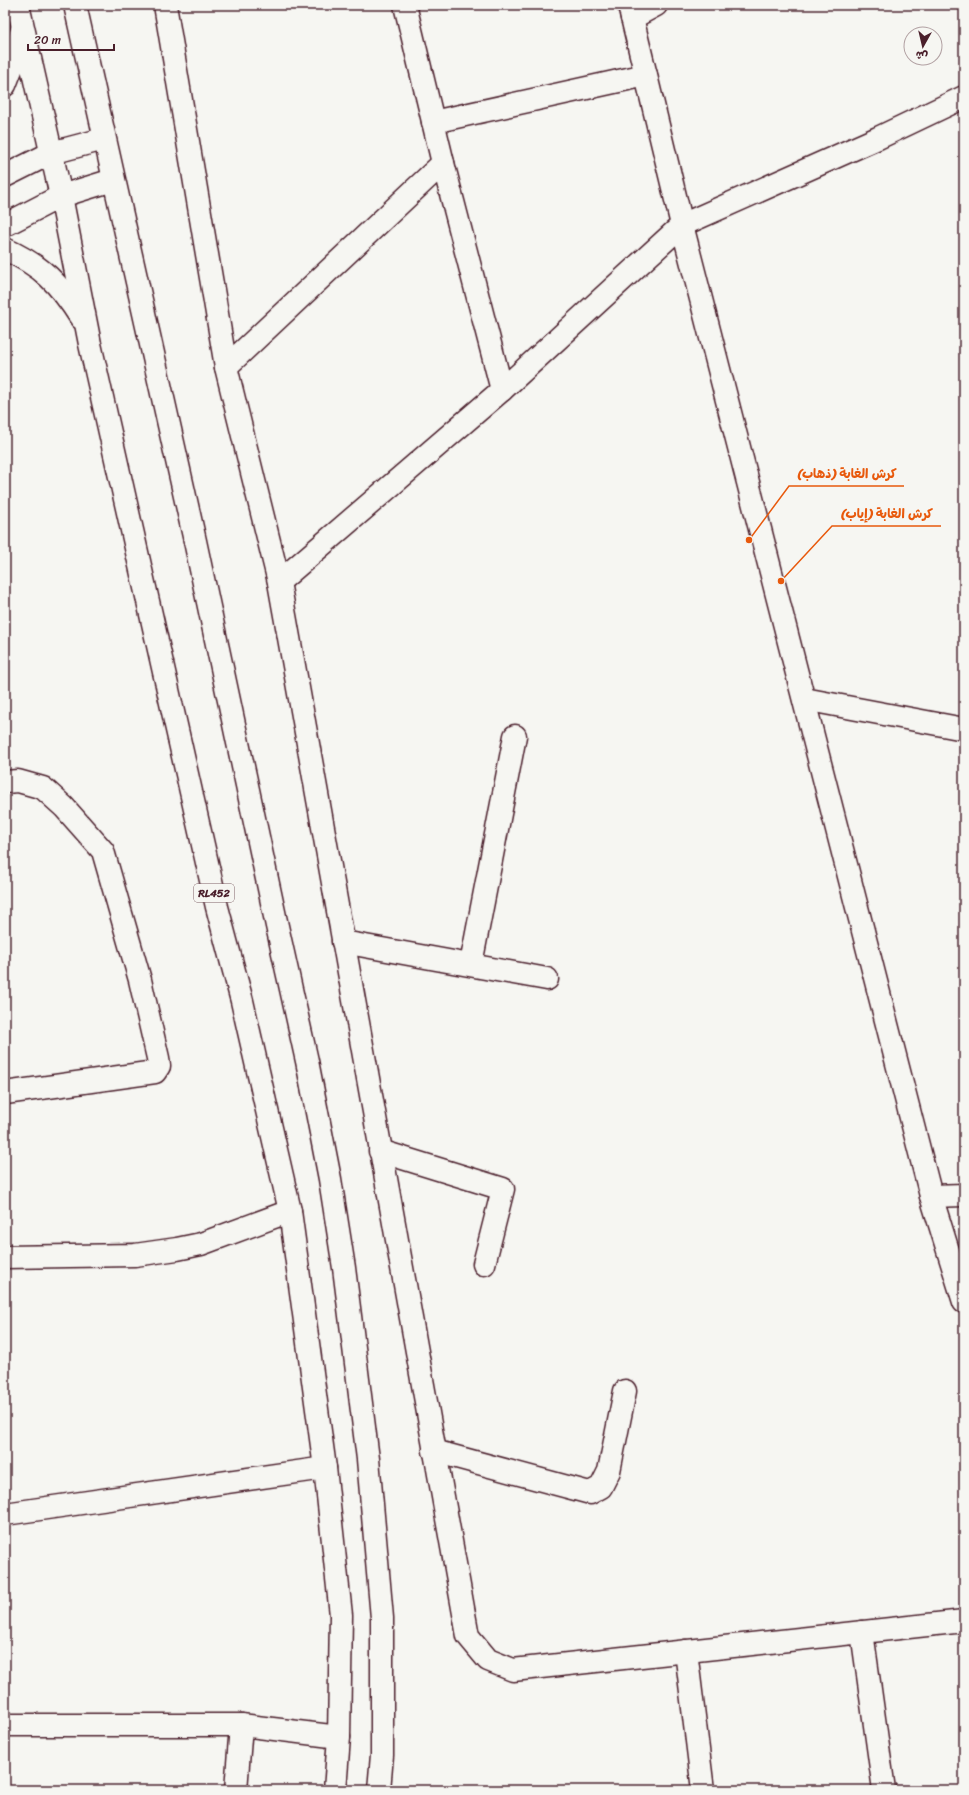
<svg xmlns="http://www.w3.org/2000/svg" width="969" height="1795" font-family="Sriracha,'Playpen Sans Arabic',sans-serif">
<style>
.lines{fill:none;stroke-linecap:round;stroke-linejoin:round}
.minor-casing{stroke:#4a1f2b;stroke-width:25}
.highway-casing{stroke:#4a1f2b;stroke-width:25}
.minor{stroke:#f6f6f2;stroke-width:22}
.highway{stroke:#f6f6f2;stroke-width:22}
.labels{text-anchor:middle;stroke-width:4;stroke-linejoin:round;paint-order:stroke}
.shield{fill:#f6f6f2;stroke:#7e6067;stroke-width:1}
.shield-label{font-size:11px;font-weight:bold;fill:#4a1f2b}
.leader{fill:none;stroke:#e8590c;stroke-width:1.5}
.callout-dot{fill:#e8590c;stroke:#f6f6f2;stroke-width:1.5}
.callout-label{font-size:13px;text-anchor:middle;font-weight:bold;fill:#e8590c;stroke:#f6f6f2;stroke-width:4;stroke-linejoin:round;paint-order:stroke}
</style>
<rect width="100%" height="100%" fill="#f6f6f2"/>
<filter id="ink" filterUnits="userSpaceOnUse"><feTurbulence type="fractalNoise" baseFrequency=".025" numOctaves="2"/><feDisplacementMap in="SourceGraphic" scale="8" xChannelSelector="R" yChannelSelector="G"/><feConvolveMatrix kernelMatrix="1 2 1 2 8 2 1 2 1" color-interpolation-filters="sRGB"/></filter>
<g filter="url(#ink)">
<g class="lines">
<!-- minor casing -->
<g class="minor-casing">
<g id="minor">
<polyline points="165,5 226,367 279,582 468,1636 488,1660 513,1670 964,1621"/>
<polyline points="405,5 443,163 502,390"/>
<polyline points="629,5 682,225 931,1196 964,1302"/>
<polyline points="632,18 656,5"/>
<polyline points="433,122 646,75"/>
<polyline points="5,176 51,153 104,139"/>
<polyline points="5,225 61,196 113,180"/>
<polyline points="226,367 443,163"/>
<polyline points="279,582 502,390 682,225 878,138 964,97"/>
<polyline points="804,699 964,729"/>
<polyline points="5,782 18,781 43,788 64,807 103,851 140,980 158,1058 159,1066 155,1072 5,1093"/>
<polyline points="343,942 547,979"/>
<polyline points="471,964 515,736"/>
<polyline points="380,1151 503,1189 484,1264"/>
<polyline points="931,1196 964,1195"/>
<polyline points="5,1257 135,1255 177,1249 201,1244 290,1211"/>
<polyline points="434,1451 590,1493 601,1487 609,1471 625,1391"/>
<polyline points="5,1514 325,1468"/>
<polyline points="862,1632 884,1790"/>
<polyline points="686,1651 703,1790"/>
<polyline points="5,1725 241,1725 339,1737"/>
<polyline points="236,1790 241,1725"/>
</g>
</g>
<!-- highway casing -->
<g class="highway-casing">
<g id="highway">
<polyline points="18,5 61,196 90,344 217,907 242,1001 290,1211 325,1468 341,1615 339,1737 335,1790"/>
<polyline points="75,5 195,541 277,926 307,1061 330,1179 344,1268 368,1459 382,1618 382,1755 379,1790"/>
<polyline points="5,85 12,67 22,29"/>
<path d="M5 249C42 266 59 283 81 318"/>
</g>
</g>
<!-- minor -->
<use href="#minor" class="minor"/>
<!-- highway -->
<use href="#highway" class="highway"/>
</g>
</g>
<g class="labels">
<!-- shield labels -->
<rect class="shield" x="194" y="884" width="40" height="18" rx="3"/>
<g class="shield-label">
<text x="214" y="897">RL452</text>
</g>
</g>
<!-- callouts -->
<path class="leader" d="M749 540L789 486H904M781 581L832 526H941"/>
<g class="callout-dot">
<circle cx="749" cy="540" r="4"/>
<circle cx="781" cy="581" r="4"/>
</g>
<g class="callout-label">
<text x="847" y="478">كرش الغابة (ذهاب)</text>
<text x="887" y="518">كرش الغابة (إياب)</text>
</g>
<!-- margin -->
<rect width="969" height="1795" fill="none" stroke="#f6f6f2" stroke-width="20"/>
<rect x="10" y="10" width="949" height="1775" fill="none" stroke="#4a1f2b" stroke-width="1.5" filter="url(#ink)"/>
<!-- north arrow -->
<g transform="translate(923 46) rotate(188)"><circle r="19" fill="#f6f6f2" stroke="#b1a0a2"/>
<path d="M0-3L7 15L0 10L-7 15Z" fill="#4a1f2b"/>
<text y="-6" font-size="11" font-weight="bold" text-anchor="middle" fill="#4a1f2b">ش</text>
</g>
<!-- scale -->
<path d="M28 44v6h86v-6" fill="none" stroke="#4a1f2b" stroke-width="2"/>
<text x="34" y="44" font-size="12" fill="#4a1f2b" stroke="#f6f6f2" stroke-width="3" paint-order="stroke">20 m</text>
</svg>
